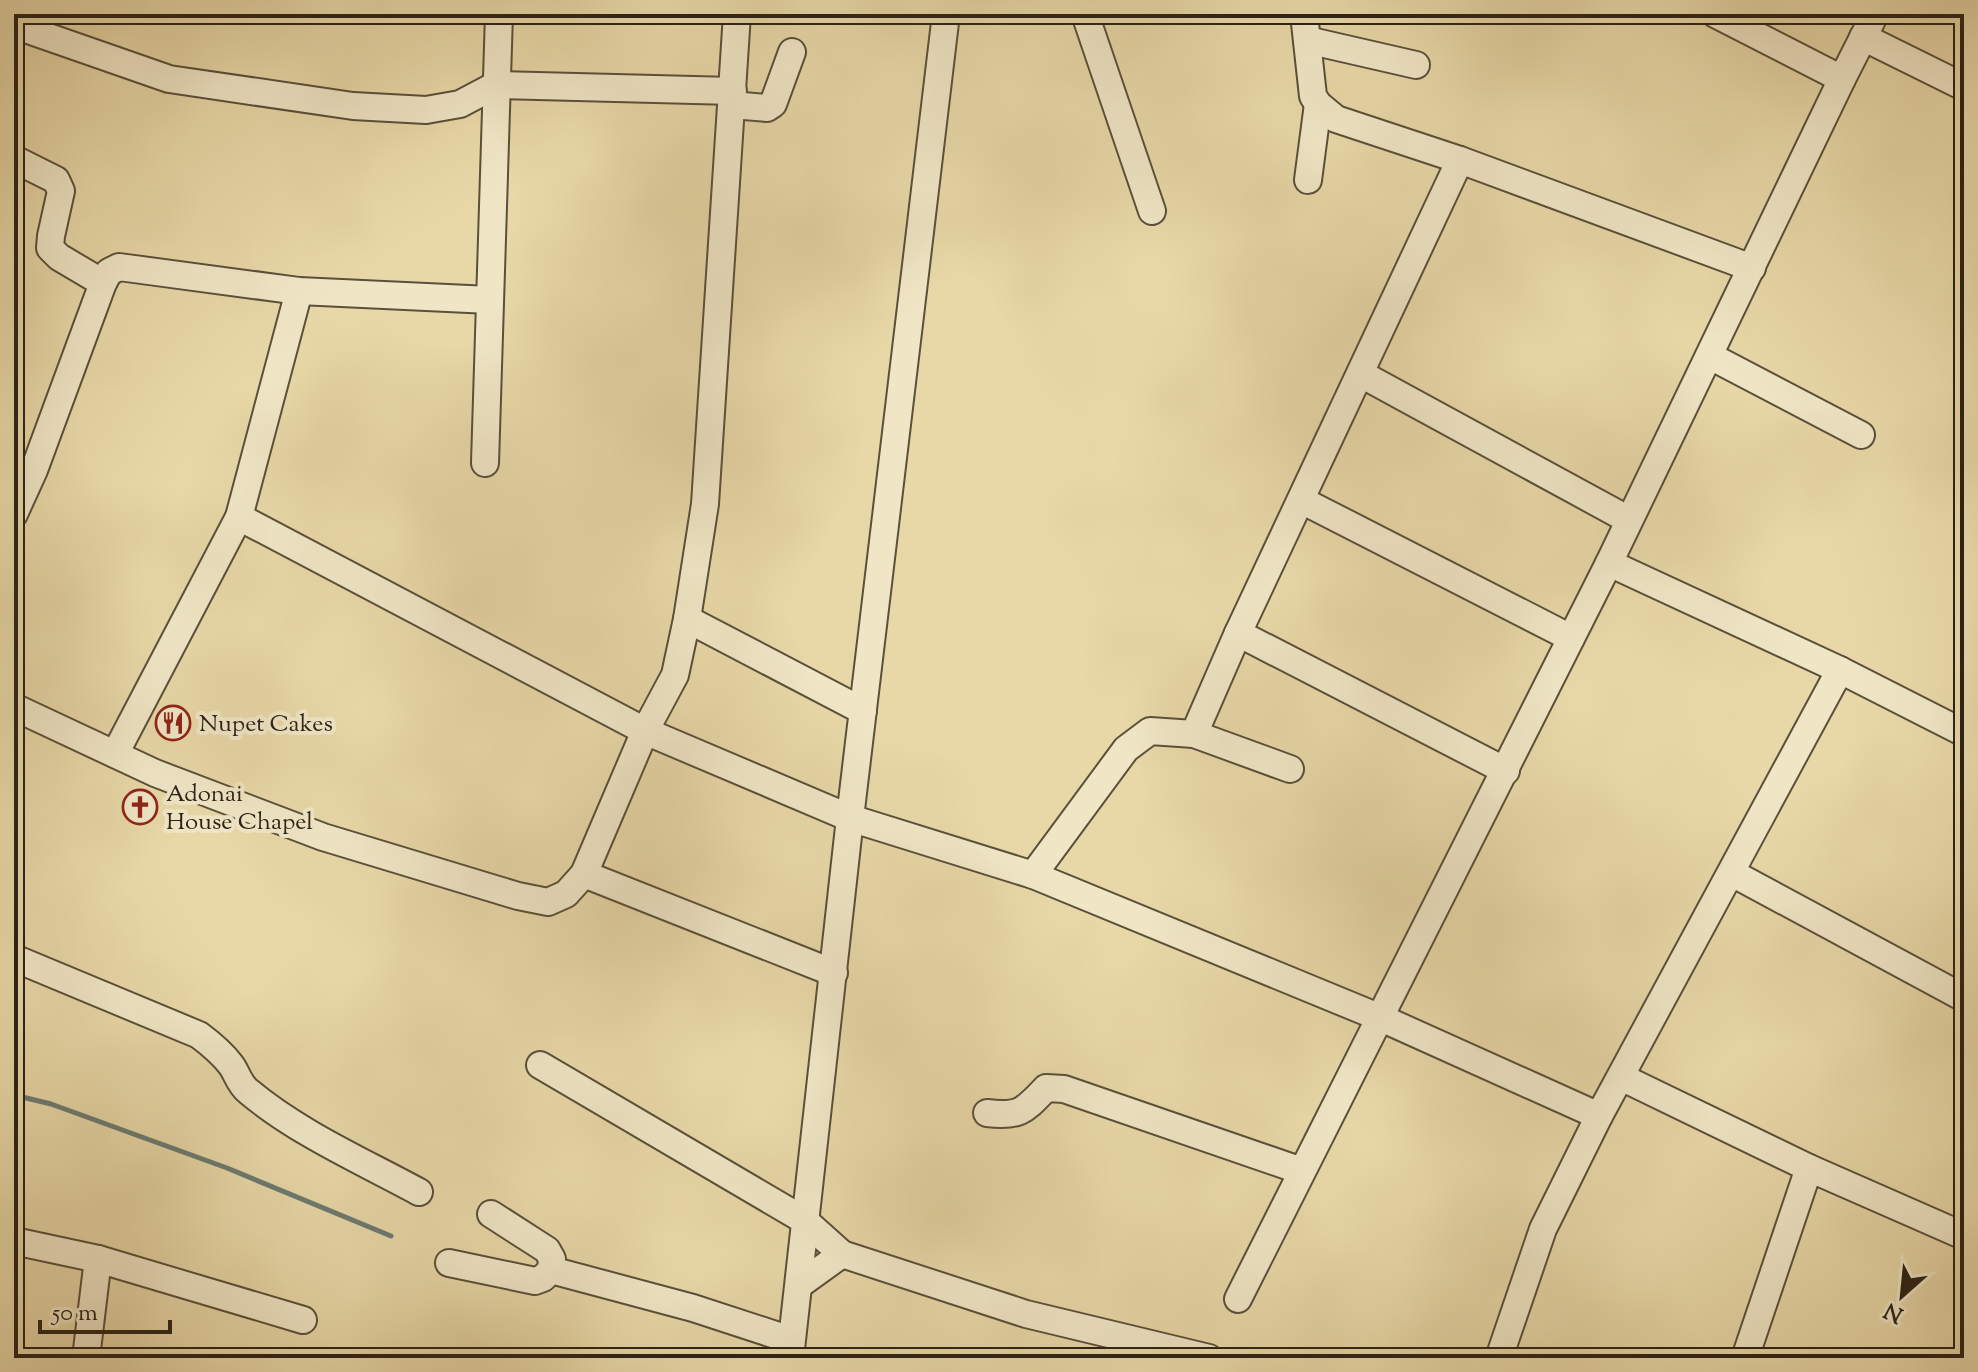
<svg xmlns="http://www.w3.org/2000/svg" width="1978" height="1372" font-family="'Sorts Mill Goudy',serif">
<style>
.lines{fill:none;stroke-linecap:round;stroke-linejoin:round}
.stream{stroke:#6d7c73;stroke-width:5}
.minor-casing{stroke:#5a503b;stroke-width:30}
.minor{stroke:#f0e6c6;stroke-width:26}
.labels{text-anchor:middle;stroke-width:8;stroke-linejoin:round;paint-order:stroke}
.poi-label{font-size:24px;fill:#2b2217;stroke:#f0e6c6;text-anchor:start}
</style>
<rect width="100%" height="100%" fill="#e8d8a8"/>
<filter id="stains"><feTurbulence type="fractalNoise" baseFrequency=".0025" numOctaves="4"/><feColorMatrix values="0 0 0 0 .2 0 0 0 0 .09 0 0 0 0 .02 0 0 0 .5 -.17"/></filter>
<radialGradient id="worn" r=".72"><stop offset=".6" stop-color="#630" stop-opacity="0"/><stop offset="1" stop-color="#630" stop-opacity=".3"/></radialGradient>
<g class="lines">
<!-- stream -->
<polyline class="stream" points="14,1095 51,1104 227,1168 391,1236"/>
<!-- minor casing -->
<g class="minor-casing">
<g id="minor">
<polyline points="1085,14 1152,211"/>
<polyline points="1304,14 1313,96 1318,104 1336,119 1460,160 1752,268"/>
<polyline points="1715,14 1842,79"/>
<polyline points="14,25 169,79 353,106 426,110 460,104 496,85 733,91"/>
<polyline points="1863,37 1964,87"/>
<polyline points="1307,40 1416,65"/>
<polyline points="732,105 767,108 773,104 792,52"/>
<polyline points="14,159 56,180 61,191 51,236 50,248 59,257 103,283"/>
<polyline points="1308,180 1318,104"/>
<polyline points="299,291 239,517 645,731 850,818 1033,875 1381,1018 1599,1116"/>
<polyline points="1710,356 1861,435"/>
<polyline points="1361,374 1629,520"/>
<polyline points="485,463 499,14"/>
<polyline points="1303,501 1571,638"/>
<polyline points="14,514 34,470 103,283 109,272 119,267 299,291 490,300"/>
<polyline points="1609,563 1840,670 1964,733"/>
<polyline points="687,619 863,711"/>
<polyline points="1238,633 1506,771"/>
<polyline points="14,707 155,773 323,837 518,896 548,902 566,894 584,874 645,731 675,675 687,619 705,504 737,14"/>
<polyline points="1194,734 1238,633 1460,160"/>
<polyline points="115,754 239,517"/>
<polyline points="1732,873 1964,998"/>
<polyline points="584,874 834,973"/>
<polyline points="1033,875 1126,749 1150,731 1194,734 1290,769"/>
<path d="M14 958 199 1035C211 1044 222 1053 231 1065 237 1073 239 1084 248 1091 298 1133 362 1161 419 1192"/>
<polyline points="540,1065 804,1220 842,1254 1026,1314 1209,1358"/>
<polyline points="1621,1077 1809,1168 1964,1236"/>
<path d="M987 1113C1020 1117 1024 1111 1046 1088L1064 1089 1302 1171"/>
<polyline points="14,1241 98,1259 303,1320"/>
<polyline points="449,1263 535,1281 543,1278 551,1270 552,1259 547,1250 491,1214"/>
<polyline points="551,1270 693,1308 791,1340"/>
<polyline points="799,1285 842,1254"/>
<polyline points="1238,1299 1609,563 1842,79 1875,14"/>
<polyline points="86,1358 98,1259"/>
<polyline points="790,1358 850,818 946,14"/>
<polyline points="1499,1358 1543,1229 1599,1116 1840,670"/>
<polyline points="1745,1358 1809,1168"/>
</g>
</g>
<!-- minor -->
<use href="#minor" class="minor"/>
</g>
<!-- icons -->
<defs>
<g id="restaurant-ring" transform="scale(1.8)"><circle r="9.5" fill="#f0e6c6" stroke="#8f2418" stroke-width="1.5"/><path d="M-5-6h1v4h1v-4h1v4h1v-4h1v5L-1.5 .5V6h-2V.5L-5-1ZM5-6V6H3V1.5H1.5Q1.5-4 5-6Z" fill="#8f2418"/></g>
<g id="church-ring" transform="scale(1.8)"><circle r="9.5" fill="#f0e6c6" stroke="#8f2418" stroke-width="1.5"/><path d="M-1.2-6h2.4v3.5h3.3v2.4h-3.3V6h-2.4V-.1h-3.3v-2.4h3.3Z" fill="#8f2418"/></g>
</defs>
<g fill-rule="evenodd">
<use href="#restaurant-ring" x="173" y="723"/>
<use href="#church-ring" x="140" y="807"/>
</g>
<g class="labels">
<!-- poi labels -->
<g class="poi-label">
<text x="199" y="731">Nupet Cakes</text>
<text x="166" y="801">Adonai<tspan x="166" dy="28">House Chapel</tspan></text>
</g>
</g>
<!-- margin -->
<rect width="1978" height="1372" fill="none" stroke="#e8d8a8" stroke-width="48"/>
<rect x="16" y="16" width="1946" height="1340" fill="none" stroke="#2b2217" stroke-width="4"/>
<rect x="24" y="24" width="1930" height="1324" fill="none" stroke="#2b2217" stroke-width="2"/>
<!-- north arrow -->
<g transform="translate(1902 1296) rotate(207)" stroke="#f0e6c6" stroke-width="6" paint-order="stroke">
<path d="M0-6L14 30L0 20L-14 30Z" fill="#2b2217"/>
<text y="-12" font-size="22" font-weight="bold" text-anchor="middle" fill="#2b2217">N</text>
</g>
<!-- scale -->
<path d="M40 1320v12h130v-12" fill="none" stroke="#2b2217" stroke-width="4"/>
<text x="52" y="1320" font-size="24" fill="#2b2217" stroke="#f0e6c6" stroke-width="6" paint-order="stroke">50 m</text>
<rect width="100%" height="100%" filter="url(#stains)"/>
<rect width="100%" height="100%" fill="url(#worn)"/>
</svg>
